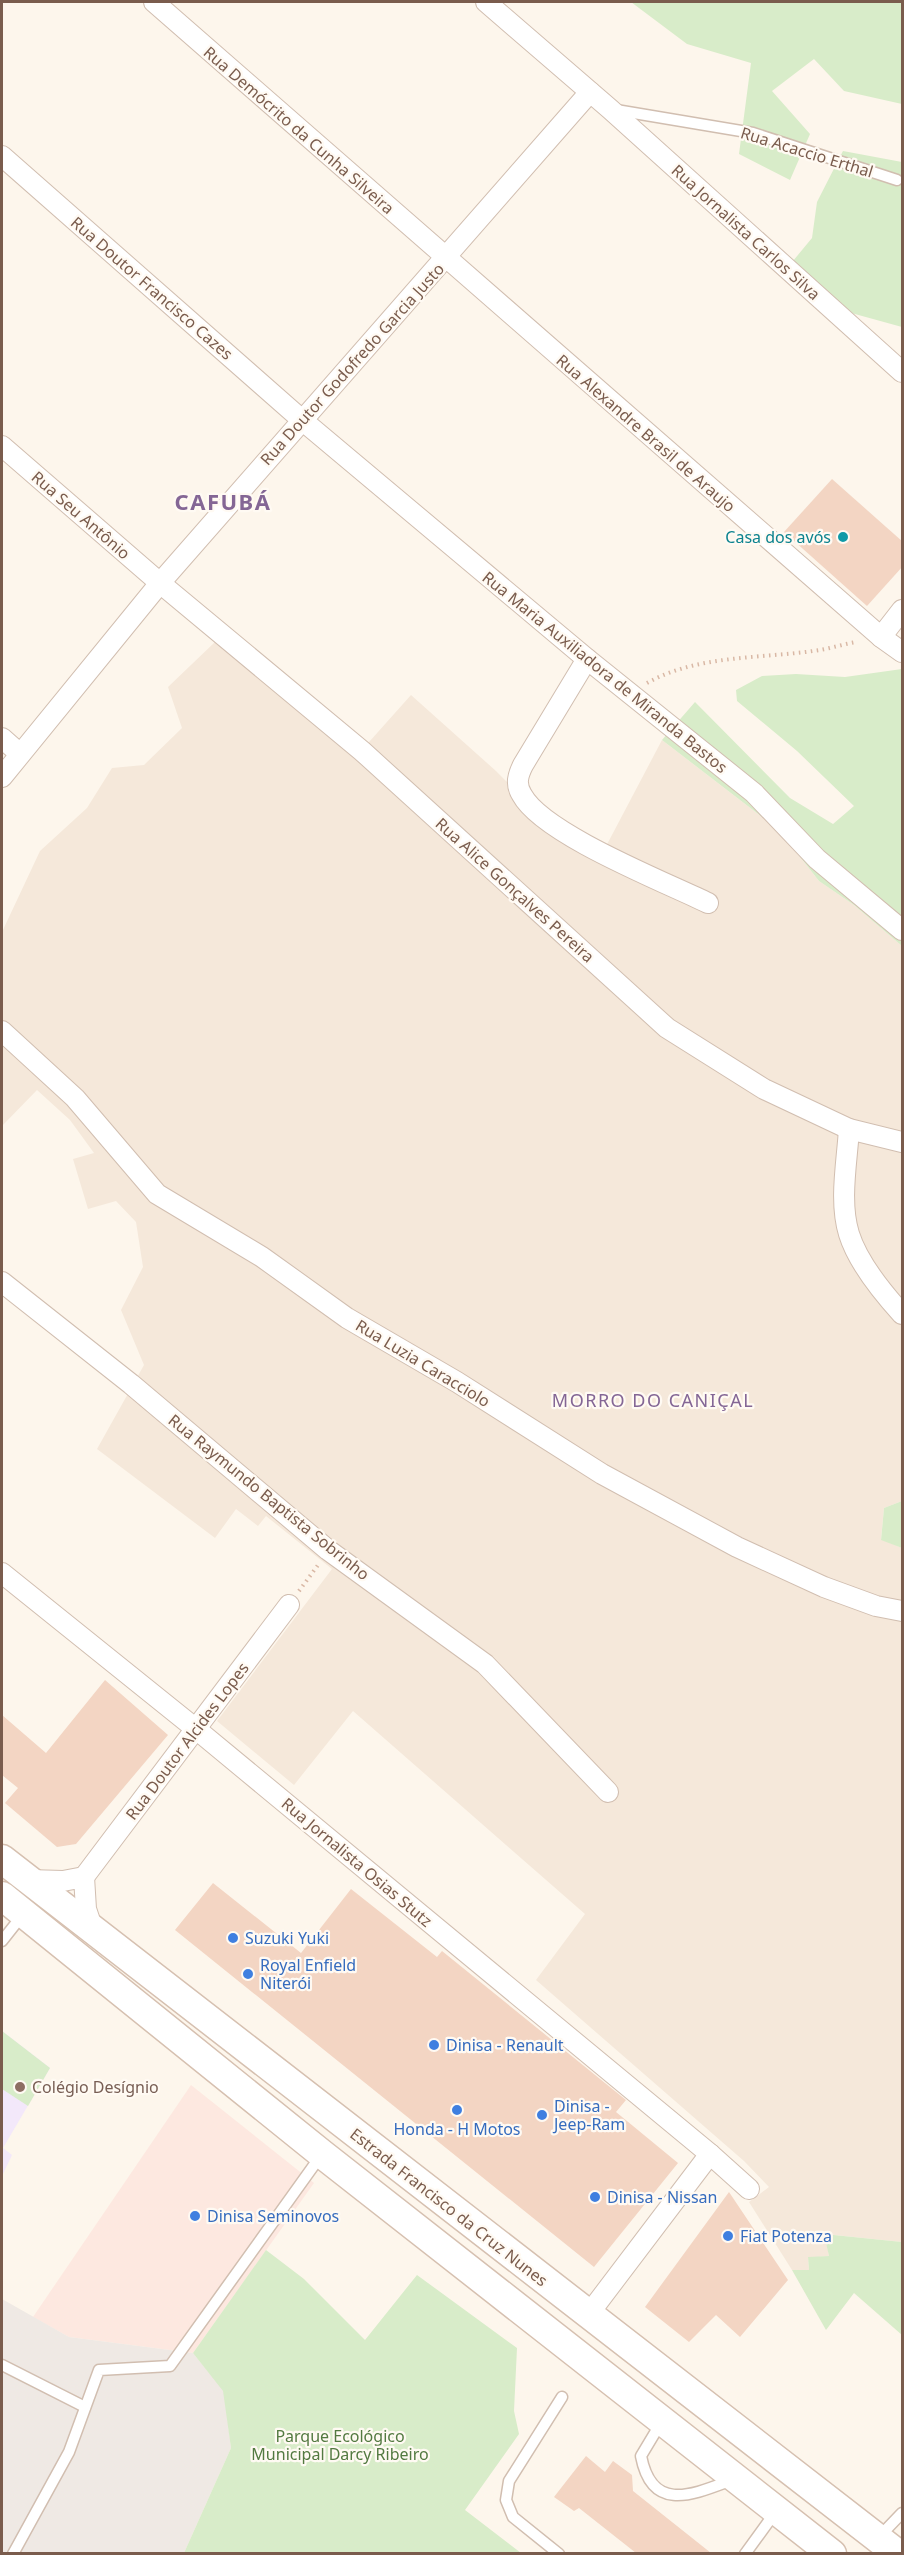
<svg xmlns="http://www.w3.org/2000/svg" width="904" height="2555" font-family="'Noto Sans',sans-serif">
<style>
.residential{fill:#f5e8da}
.commercial{fill:#fde8e0}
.industrial{fill:#efe9e4}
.education{fill:#f3e8fa}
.green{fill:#d8ecc9}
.building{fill:#f3d5c3}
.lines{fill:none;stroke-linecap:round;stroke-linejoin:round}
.service-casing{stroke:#d1beb0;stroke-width:13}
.minor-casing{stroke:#d1beb0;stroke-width:22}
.secondary-casing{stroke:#d6c0b0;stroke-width:31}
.path{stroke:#d9b8a5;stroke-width:4;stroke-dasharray:1.5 4.5;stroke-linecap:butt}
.service{stroke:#fff;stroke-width:10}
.minor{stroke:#fff;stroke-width:20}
.secondary{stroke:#fff;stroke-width:28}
.culture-dot{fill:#0f9aa8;stroke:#fffaf3;stroke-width:2}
.shop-dot{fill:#3f7fe0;stroke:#fffaf3;stroke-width:2}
.education-dot{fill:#8d6e63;stroke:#fffaf3;stroke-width:2}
.labels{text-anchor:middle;stroke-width:4.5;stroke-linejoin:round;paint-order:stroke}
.street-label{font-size:16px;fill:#7a5c4d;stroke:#fffaf3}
.culture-label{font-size:16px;fill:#0d838f;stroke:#fffaf3;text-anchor:end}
.shop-label{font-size:16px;fill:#366cbe;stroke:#fffaf3;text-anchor:start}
.education-label{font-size:16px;fill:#785e54;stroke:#fffaf3;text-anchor:start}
.park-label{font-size:16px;fill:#537a41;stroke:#fffaf3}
.neighbourhood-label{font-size:18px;letter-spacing:1.5px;fill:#846695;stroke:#fffaf3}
.district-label{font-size:22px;font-weight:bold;letter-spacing:1.5px;fill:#846695;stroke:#fffaf3}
</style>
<rect width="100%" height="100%" fill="#fdf6ec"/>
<!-- residential -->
<polygon class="residential" points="215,642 361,751 411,695 496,771 547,822 603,852 662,740 779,830 819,881 854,905 902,946 902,1501 884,1508 881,1539 902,1548 902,2242 825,2234 829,2256 808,2258 809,2270 792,2270 749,2202 769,2187 744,2161 536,1980 585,1914 353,1711 294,1785 217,1721 332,1569 266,1516 258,1526 236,1509 215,1538 97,1449 144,1365 121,1310 143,1267 136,1222 116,1201 88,1209 73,1159 94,1153 70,1120 37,1090 2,1126 2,932 40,851 87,808 112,768 144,765 182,728 168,687"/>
<!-- commercial -->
<polygon class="commercial" points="191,2085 314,2183 193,2353 69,2337 33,2317"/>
<!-- industrial -->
<polygon class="industrial" points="2,2299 69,2337 193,2353 224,2391 231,2448 184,2553 2,2554"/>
<!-- education -->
<polygon class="education" points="2,2031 50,2068 3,2148 12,2155 2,2176"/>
<!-- green -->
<g class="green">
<polygon points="631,2 902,2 902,104 844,91 814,59 772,91 810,134 790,180 739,154 751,63 687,44"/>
<polygon points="843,151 902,162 902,327 844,311 788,267 812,238 817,202"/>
<polygon points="902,669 902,946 854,905 819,881 779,830 662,740 695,702 790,798 833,824 854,806 797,751 737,701 736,690 762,676 796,674 845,677"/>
<polygon points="902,1501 902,1548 881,1540 884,1508"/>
<polygon points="2,2031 50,2068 28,2106 2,2089"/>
<polygon points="824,2234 902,2242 902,2335 854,2293 826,2330 792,2270 809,2270 808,2257 829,2256"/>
<polygon points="266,2250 304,2279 365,2340 417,2275 517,2348 514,2411 519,2434 465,2510 521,2553 184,2553 231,2448 223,2391 193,2353"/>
</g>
<!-- building -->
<g class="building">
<polygon points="832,479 903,542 903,566 867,606 784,532"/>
<polygon points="105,1680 168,1735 76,1844 57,1847 5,1803 18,1788 2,1775 2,1715 46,1753"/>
<polygon points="213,1883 301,1953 351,1889 437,1957 442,1951 626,2100 616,2112 678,2163 594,2267 175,1930"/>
<polygon points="729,2192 788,2280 740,2337 716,2315 689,2342 645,2307"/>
<polygon points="586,2456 605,2472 613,2461 632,2475 633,2491 711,2553 636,2553 579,2508 574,2511 554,2497"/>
</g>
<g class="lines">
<!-- service casing -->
<g class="service-casing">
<g id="service">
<polyline points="616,110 753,133 897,180"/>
<polyline points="2,1941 17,1922"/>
<polyline points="2,2365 85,2407"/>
<path d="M662 2421 641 2456C652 2513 692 2495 732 2480"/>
<polyline points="878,2538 902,2513"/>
<polyline points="13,2554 69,2452 99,2370 170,2366 322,2154"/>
<polyline points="559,2554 513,2517 506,2500 509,2481 562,2397"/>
<polyline points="745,2554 777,2510"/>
</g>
</g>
<!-- minor casing -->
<g class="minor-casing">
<g id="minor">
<polyline points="154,2 881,637 902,652"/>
<polyline points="486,2 610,109 902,372"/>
<polyline points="2,156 302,420 587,659 754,793 817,859 902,930"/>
<polyline points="2,446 160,583 362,751 667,1028 764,1089 849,1129 902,1142"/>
<polyline points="881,637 902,610"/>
<path d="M587 659 523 765C518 775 515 784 522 795 543 834 665 882 708 903"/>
<polyline points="2,738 20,754"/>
<polyline points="2,777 160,583 590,92"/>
<polyline points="2,1031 75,1098 157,1194 262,1257 347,1318 457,1382 602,1474 737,1547 824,1587 876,1606 902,1611"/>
<path d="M849 1129C847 1162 839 1202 849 1234 858 1263 882 1292 902 1314"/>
<polyline points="2,1282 131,1384 328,1550 485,1664 608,1792"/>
<polyline points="2,1573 196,1729 710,2154"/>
<polyline points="84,1877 289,1605"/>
<polyline points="28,1880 63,1881 84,1877 86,1909 93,1930"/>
<polyline points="588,2315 710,2154 749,2189"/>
</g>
</g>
<!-- secondary casing -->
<g class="secondary-casing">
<g id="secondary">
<polyline points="2,1859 898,2554"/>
<polyline points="2,1896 322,2154 832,2554"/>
</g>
</g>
<!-- path -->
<g class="path">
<path d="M647 683C699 654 763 659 820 650 832 648 844 644 856 642"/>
<polyline points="299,1591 318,1565"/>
</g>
<!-- service -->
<use href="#service" class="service"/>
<!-- minor -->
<use href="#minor" class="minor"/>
<!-- secondary -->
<use href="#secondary" class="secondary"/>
</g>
<!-- markers -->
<circle class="culture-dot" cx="843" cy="537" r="6"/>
<g class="shop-dot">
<circle cx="233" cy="1938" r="6"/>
<circle cx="248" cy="1974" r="6"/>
<circle cx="434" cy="2045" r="6"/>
<circle cx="457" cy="2110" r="6"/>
<circle cx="542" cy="2115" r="6"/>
<circle cx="595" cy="2197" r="6"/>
<circle cx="195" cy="2216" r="6"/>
<circle cx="728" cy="2236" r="6"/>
</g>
<circle class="education-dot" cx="20" cy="2087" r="6"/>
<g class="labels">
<!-- street labels -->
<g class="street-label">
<text transform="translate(299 130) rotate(41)" y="6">Rua Demócrito da Cunha Silveira</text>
<text transform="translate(807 152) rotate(17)" y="6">Rua Acaccio Erthal</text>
<text transform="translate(746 232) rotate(42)" y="6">Rua Jornalista Carlos Silva</text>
<text transform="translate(152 288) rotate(41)" y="6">Rua Doutor Francisco Cazes</text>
<text transform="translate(352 364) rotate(-48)" y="6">Rua Doutor Godofredo Garcia Justo</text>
<text transform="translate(646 433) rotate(41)" y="6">Rua Alexandre Brasil de Araujo</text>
<text transform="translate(81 515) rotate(41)" y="6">Rua Seu Antônio</text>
<text transform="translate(605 672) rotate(39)" y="6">Rua Maria Auxiliadora de Miranda Bastos</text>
<text transform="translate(515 890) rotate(42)" y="6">Rua Alice Gonçalves Pereira</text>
<text transform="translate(423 1363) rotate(31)" y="6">Rua Luzia Caracciolo</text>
<text transform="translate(269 1497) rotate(39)" y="6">Rua Raymundo Baptista Sobrinho</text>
<text transform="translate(187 1741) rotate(-53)" y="6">Rua Doutor Alcides Lopes</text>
<text transform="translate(357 1862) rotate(40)" y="6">Rua Jornalista Osias Stutz</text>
<text transform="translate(449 2207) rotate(38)" y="6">Estrada Francisco da Cruz Nunes</text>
</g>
<!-- culture labels -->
<g class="culture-label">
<text x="831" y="543">Casa dos avós</text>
</g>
<!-- shop labels -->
<g class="shop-label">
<text x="245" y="1944">Suzuki Yuki</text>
<text x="260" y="1971">Royal Enfield<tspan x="260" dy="18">Niterói</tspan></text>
<text x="446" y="2051">Dinisa - Renault</text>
<text x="554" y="2112">Dinisa -<tspan x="554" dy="18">Jeep-Ram</tspan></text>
<text x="457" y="2135" text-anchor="middle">Honda - H Motos</text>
<text x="607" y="2203">Dinisa - Nissan</text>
<text x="207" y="2222">Dinisa Seminovos</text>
<text x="740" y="2242">Fiat Potenza</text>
</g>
<!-- education labels -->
<g class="education-label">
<text x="32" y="2093">Colégio Desígnio</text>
</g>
<!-- park labels -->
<g class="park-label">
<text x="340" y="2442">Parque Ecológico<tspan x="340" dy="18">Municipal Darcy Ribeiro</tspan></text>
</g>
<!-- neighbourhood labels -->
<g class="neighbourhood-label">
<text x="653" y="1407">MORRO DO CANIÇAL</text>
</g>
<!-- district labels -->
<g class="district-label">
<text x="223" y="510">CAFUBÁ</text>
</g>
</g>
<!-- border -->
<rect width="904" height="2555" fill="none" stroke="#7a5c4d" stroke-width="6"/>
</svg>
